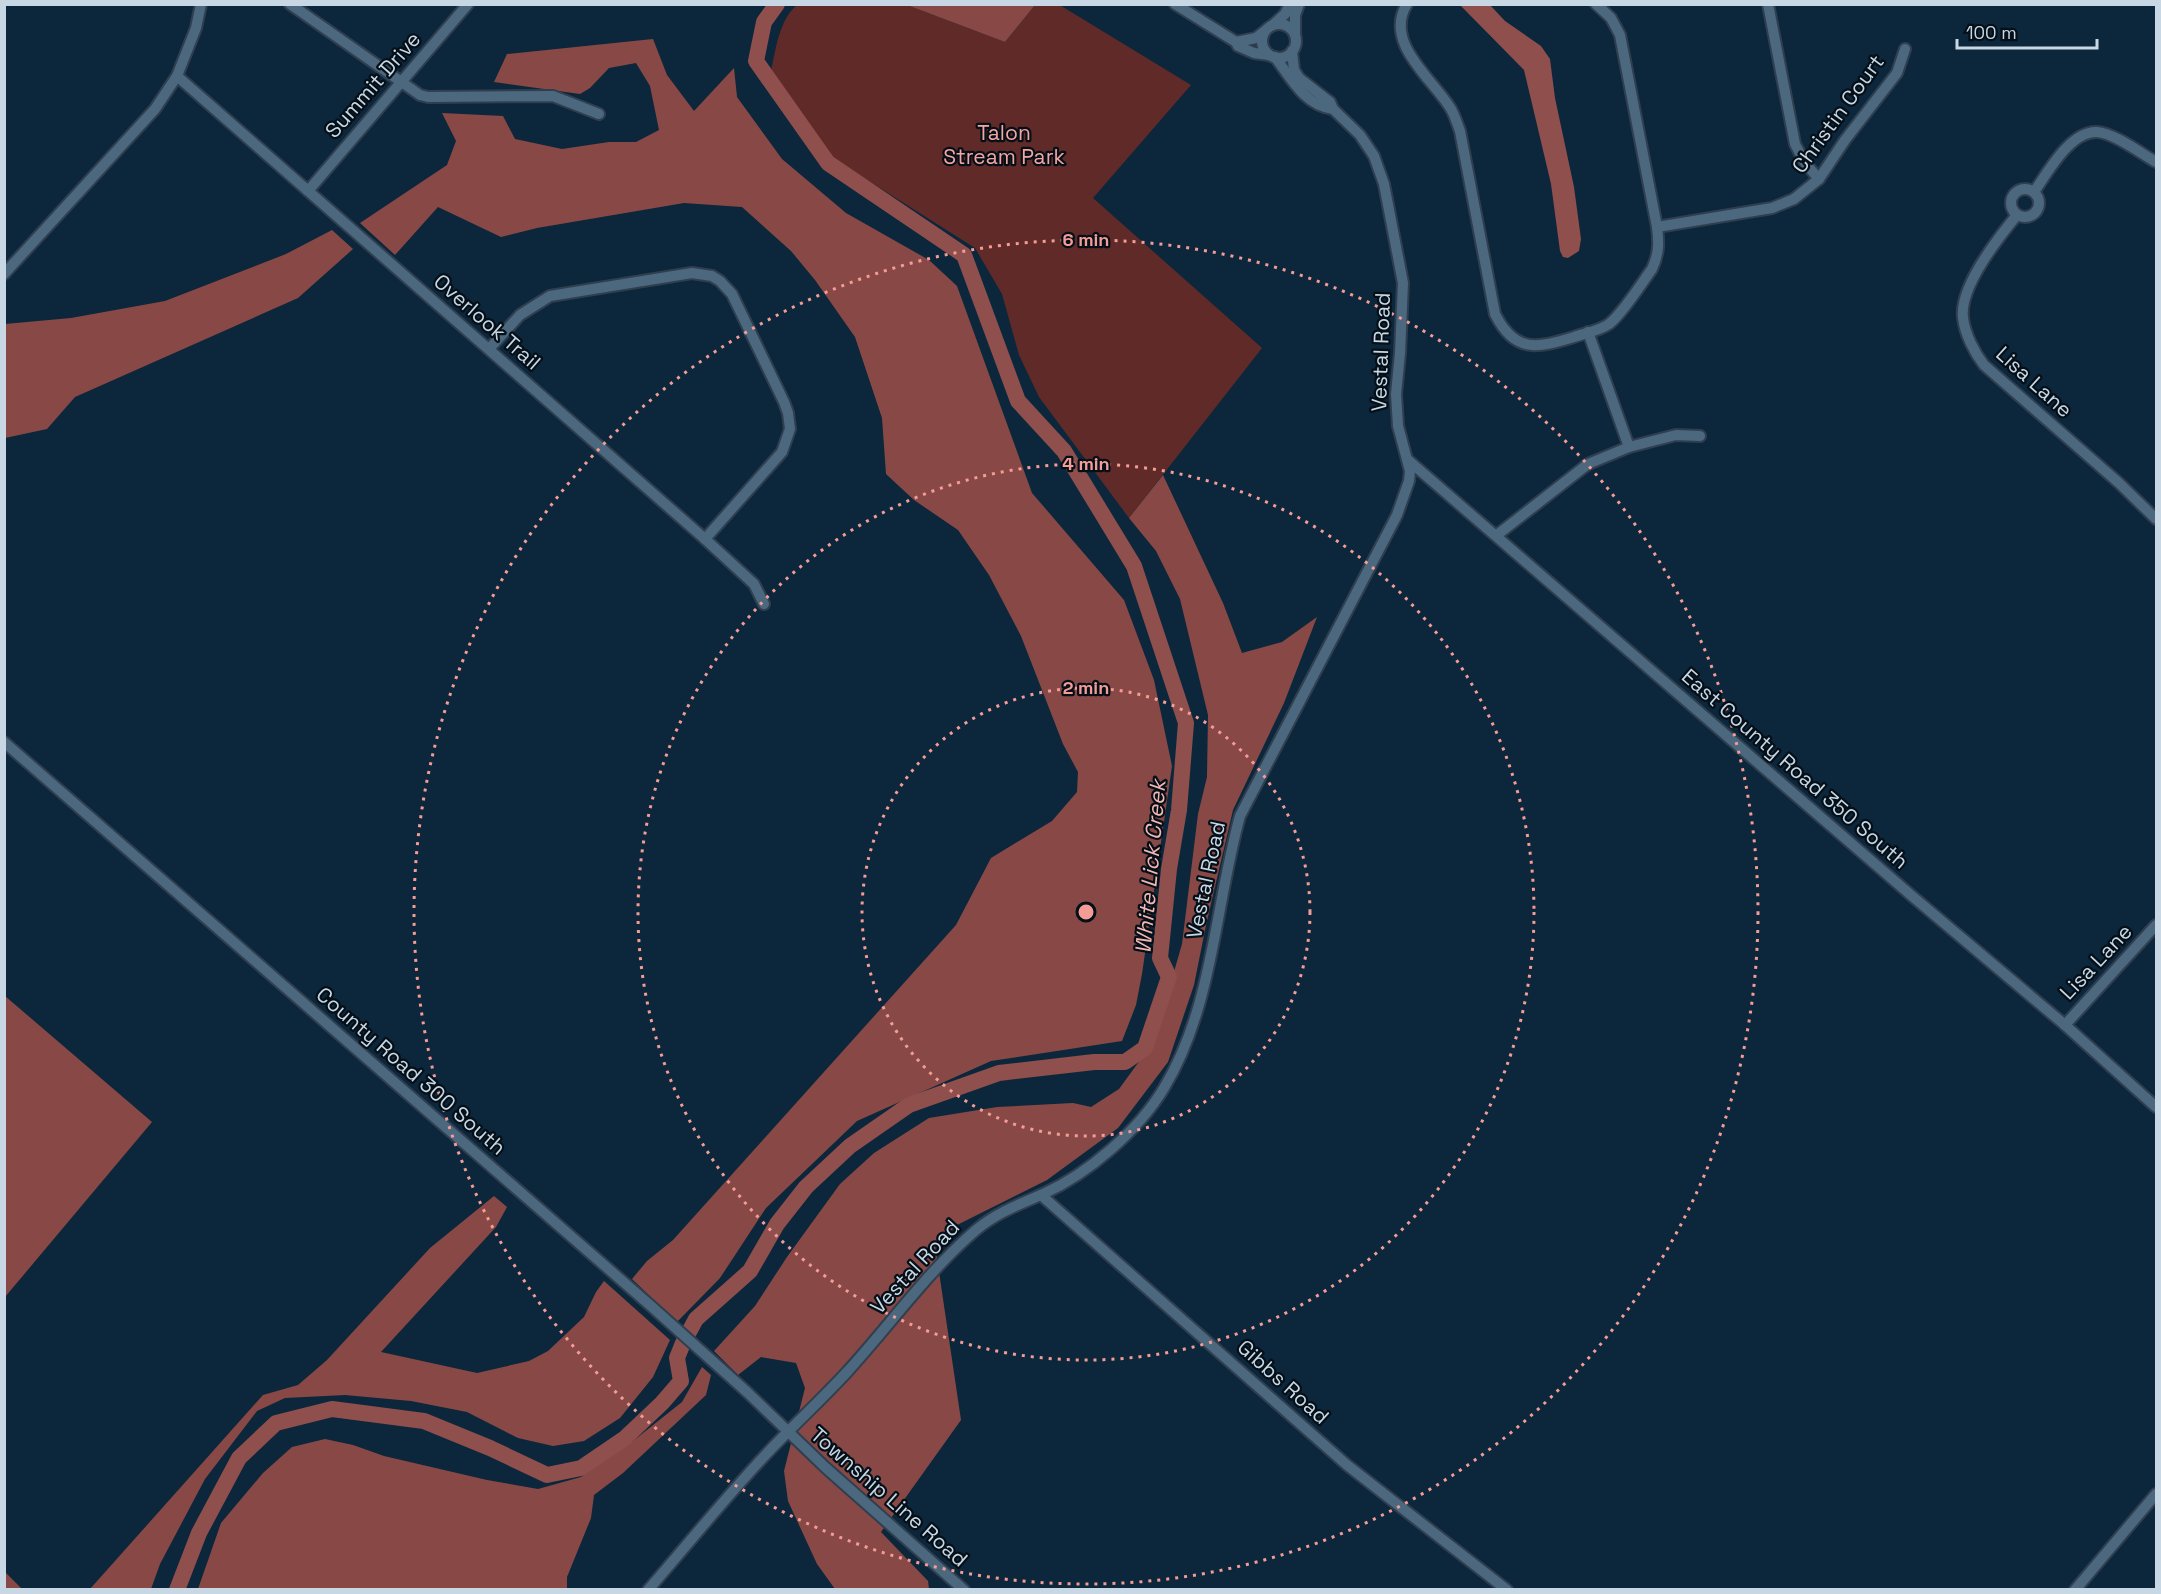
<svg xmlns="http://www.w3.org/2000/svg" width="2161" height="1594" font-family="'Space Grotesk',sans-serif">
<style>
.green{fill:#602a28}
.forest{fill:#884946}
.water{fill:#8f4f4c}
.lines{fill:none;stroke-linecap:round;stroke-linejoin:round}
.river{stroke:#8f4f4c;stroke-width:16}
.minor-casing{stroke:#303f50;stroke-width:14}
.minor{stroke:#4b687f;stroke-width:10}
.ring{fill:none;stroke:#f59c96;stroke-width:3;stroke-dasharray:3 6}
.labels{text-anchor:middle;stroke-width:4.5;stroke-linejoin:round;paint-order:stroke}
.street-label{font-size:21px;fill:#c7d7e4;stroke:#050f18}
.park-label{font-size:21px;fill:#f4a6a1;stroke:#050f18}
.water-label{font-size:22px;font-style:italic;fill:#f3b8b3;stroke:#050f18}
.centre{fill:#f59c96;stroke:#050f18;stroke-width:3}
.ring-label{font-size:18px;text-anchor:middle;font-weight:bold;fill:#f59c96;stroke:#050f18;stroke-width:4.5;stroke-linejoin:round;paint-order:stroke}
</style>
<rect width="100%" height="100%" fill="#0c273b"/>
<!-- green -->
<path class="green" d="M1058 4 1191 85 1093 198 1262 348 1129 518 1039 397 1019 355 1002 294 975 248 834 159 771 71C776 49 779 20 797 5H907L1005 42 1035 5Z"/>
<!-- forest -->
<g class="forest">
<polygon points="907,5 1035,5 1005,42"/>
<polygon points="653,39 667,75 694,111 734,68 737,97 782,159 846,213 929,260 957,286 1032,493 1124,600 1154,680 1172,766 1142,974 1136,1005 1122,1041 991,1061 857,1121 766,1208 720,1278 677,1322 632,1279 647,1261 673,1240 956,925 991,858 1052,821 1077,792 1078,772 1063,744 1021,636 989,575 958,530 914,500 886,474 882,418 855,337 815,280 791,251 742,207 684,203 537,228 501,237 438,207 395,255 360,223 447,165 456,141 442,113 503,116 515,139 562,149 609,142 636,142 659,130 650,86 636,63 609,68 590,88 580,94 494,82 507,54"/>
<polygon points="332,230 353,249 298,298 75,397 47,429 5,438 5,324 71,318 165,301 286,254"/>
<polygon points="1163,475 1223,603 1242,653 1282,642 1317,617 1284,703 1233,810 1206,925 1194,985 1168,1062 1118,1128 1047,1180 957,1225 935,1245 961,1420 881,1532 928,1581 929,1589 835,1589 817,1564 788,1501 784,1471 805,1388 796,1363 761,1357 738,1375 714,1351 755,1306 787,1257 840,1184 874,1153 929,1118 997,1107 1073,1103 1091,1107 1119,1089 1154,1041 1182,944 1198,814 1207,777 1208,715 1180,599 1156,551 1129,518"/>
<polygon points="5,996 152,1122 5,1297"/>
<polygon points="494,1196 507,1207 496,1227 381,1352 477,1373 529,1361 548,1351 584,1317 596,1292 604,1281 670,1340 653,1377 620,1418 584,1441 553,1446 518,1438 467,1412 411,1401 345,1395 285,1398 257,1411 205,1479 160,1564 151,1589 90,1589 263,1395 298,1385 327,1360 430,1248"/>
<polygon points="702,1367 711,1375 706,1395 623,1473 594,1495 591,1518 567,1577 567,1589 198,1589 221,1523 263,1473 292,1447 325,1439 353,1445 384,1456 487,1480 538,1489 581,1477 633,1441 682,1402"/>
<polygon points="5,1572 22,1589 5,1589"/>
</g>
<!-- water -->
<polygon class="water" points="1460,5 1490,5 1505,21 1541,46 1550,59 1555,98 1574,187 1581,239 1579,251 1568,258 1563,257 1560,251 1551,184 1524,70"/>
<g class="lines">
<!-- river -->
<polyline class="river" points="177,1590 199,1533 239,1458 276,1423 332,1409 424,1421 490,1448 547,1475 581,1468 625,1438 662,1403 681,1381 677,1358 683,1343 696,1319 750,1271 777,1224 806,1187 850,1146 909,1105 999,1073 1094,1062 1125,1062 1145,1048 1169,977 1160,958 1169,869 1179,810 1186,723 1134,566 1064,451 1018,401 964,255 828,163 756,61 764,22 777,4"/>
<!-- minor casing -->
<g class="minor-casing">
<g id="minor">
<polyline points="290,4 420,95 428,97 553,96 599,114"/>
<polyline points="1175,4 1236,42 1238,46 1254,53 1269,55"/>
<path d="M1407 4C1383 43 1433 79 1451 109 1455 116 1457 123 1460 131L1495 314C1515 354 1538 348 1574 337 1585 333 1599 331 1609 324 1623 313 1641 284 1652 269 1659 254 1659 243 1657 227L1620 35 1611 18 1596 4"/>
<polyline points="1768,4 1795,144 1805,163 1819,179"/>
<circle cx="1279" cy="41" r="17"/>
<polyline points="1274,24 1285,14 1290,4"/>
<polyline points="1295,33 1295,15 1299,4"/>
<polyline points="1236,42 1256,38 1265,31"/>
<path d="M1275 57C1291 78 1304 105 1333 109"/>
<polyline points="177,76 705,539 754,584 764,604"/>
<circle cx="2025" cy="203" r="14"/>
<polyline points="308,191 468,4"/>
<path d="M2034 192C2048 172 2070 131 2097 132 2114 133 2142 154 2156 162"/>
<path d="M2017 215C1998 238 1959 287 1963 318 1965 334 1974 352 1984 365L2119 483 2156 519"/>
<polyline points="1657,227 1772,208 1794,199 1819,179 1845,140 1897,73 1905,49"/>
<polyline points="4,274 155,109 177,76 196,28 201,4"/>
<polyline points="1588,332 1629,447"/>
<polyline points="489,349 520,315 550,296 692,273 712,276 720,281 732,294 784,402 788,413 790,429 782,452 705,539"/>
<polyline points="1408,460 1912,896 2065,1025 2156,1107"/>
<polyline points="1497,535 1588,464 1629,447 1676,435 1700,436"/>
<polyline points="4,742 651,1306 747,1392 826,1468 964,1590"/>
<polyline points="2065,1025 2156,925"/>
<polyline points="1041,1195 1347,1465 1507,1590"/>
<path d="M648 1590C689 1543 729 1493 772 1448 796 1423 823 1398 847 1372 890 1325 928 1271 976 1230 996 1213 1020 1204 1043 1194 1088 1174 1139 1130 1164 1088 1213 1007 1215 906 1240 816L1397 515 1409 481 1410 471 1398 426 1396 394 1400 353 1403 283 1384 184 1374 156 1360 135 1333 109 1330 102 1299 78 1294 70 1292 51"/>
<polyline points="2075,1590 2156,1494"/>
</g>
</g>
<!-- minor -->
<use href="#minor" class="minor"/>
</g>
<!-- distance rings -->
<g class="ring">
<circle cx="1086" cy="912" r="224"/>
<circle cx="1086" cy="912" r="448"/>
<circle cx="1086" cy="912" r="672"/>
</g>
<g class="labels">
<!-- street labels -->
<g class="street-label">
<text transform="translate(373 85) rotate(-49)" y="7">Summit Drive</text>
<text transform="translate(1838 114) rotate(-54)" y="7">Christin Court</text>
<text transform="translate(487 322) rotate(41)" y="7">Overlook Trail</text>
<text transform="translate(1381 352) rotate(-88)" y="7">Vestal Road</text>
<text transform="translate(2034 382) rotate(42)" y="7">Lisa Lane</text>
<text transform="translate(1795 769) rotate(41)" y="7">East County Road 350 South</text>
<text transform="translate(1206 880) rotate(-78)" y="7">Vestal Road</text>
<text transform="translate(2096 962) rotate(-47)" y="7">Lisa Lane</text>
<text transform="translate(411 1071) rotate(41)" y="7">County Road 300 South</text>
<text transform="translate(915 1267) rotate(-47)" y="7">Vestal Road</text>
<text transform="translate(1283 1382) rotate(42)" y="7">Gibbs Road</text>
<text transform="translate(889 1497) rotate(41)" y="7">Township Line Road</text>
</g>
<!-- park labels -->
<g class="park-label">
<text x="1004" y="140">Talon<tspan x="1004" dy="24">Stream Park</tspan></text>
</g>
<!-- water labels -->
<g class="water-label">
<text transform="translate(1150 867) rotate(-85)" y="8">White Lick Creek</text>
</g>
</g>
<circle cx="1086" cy="912" r="9" class="centre"/>
<g class="ring-label">
<text x="1086" y="246">6 min</text>
<text x="1086" y="470">4 min</text>
<text x="1086" y="694">2 min</text>
</g>
<!-- border -->
<rect width="2161" height="1594" fill="none" stroke="#c7d7e4" stroke-width="12"/>
<!-- scale -->
<path d="M1957 39v9h140v-9" fill="none" stroke="#c7d7e4" stroke-width="3"/>
<text x="1966" y="39" font-size="18" fill="#c7d7e4" stroke="#050f18" stroke-width="4.5" paint-order="stroke">100 m</text>
</svg>
